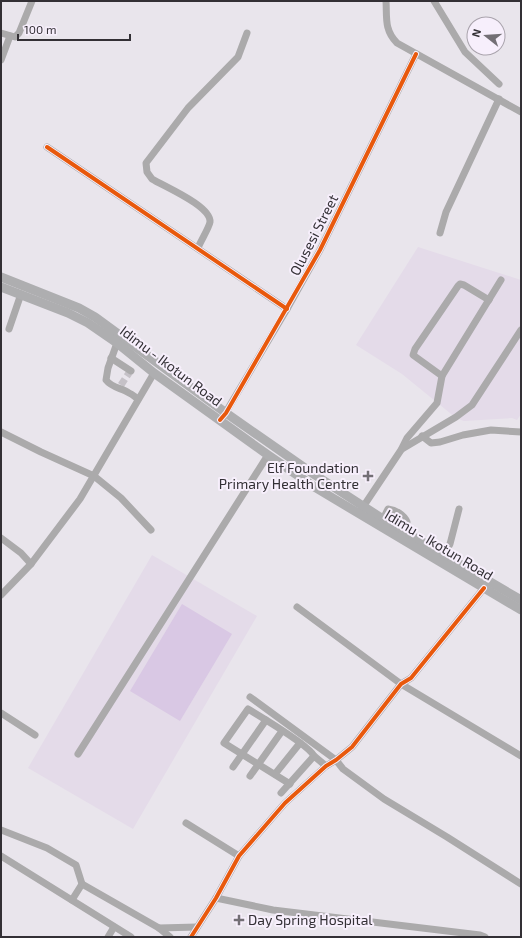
<svg xmlns="http://www.w3.org/2000/svg" width="522" height="938" font-family="'Exo 2',sans-serif">
<style>
.built{fill:#e4dbe9}
.green{fill:#d9c8e4}
.lines{fill:none;stroke-linecap:round;stroke-linejoin:round}
.minor-tunnel{stroke:#c5c1c7;stroke-width:7;stroke-dasharray:7 3.5;stroke-linecap:butt}
.minor{stroke:#abaaab;stroke-width:7}
.major{stroke:#aeaeb0;stroke-width:9}
.cycleway-casing{stroke:#f7effc;stroke-width:6}
.cycleway{stroke:#e8590c;stroke-width:4}
.poi-dot{fill:#736f75;stroke:#f7effc;stroke-width:1.5}
.labels{text-anchor:middle;stroke-width:4;stroke-linejoin:round;paint-order:stroke}
.street-label{font-size:14px;fill:#333035;stroke:#f7effc}
.poi-label{font-size:14px;fill:#333035;stroke:#f7effc;text-anchor:end}
</style>
<rect width="100%" height="100%" fill="#e9e5ec"/>
<!-- built -->
<g class="built">
<polygon points="418,247 521,280 521,414 517,420 512,418 464,421 456,418 402,374 356,345"/>
<polygon points="152,555 257,616 133,829 28,768"/>
</g>
<!-- green -->
<polygon class="green" points="182,604 232,634 180,721 130,691"/>
<g class="lines">
<!-- minor-tunnel -->
<polyline class="minor-tunnel" points="121,385 129,373"/>
<!-- minor -->
<g class="minor">
<path d="M386 1C387 17 384 30 397 43L521 112"/>
<polyline points="434,1 465,52 499,84"/>
<polyline points="1,33 15,37 19,33 32,1"/>
<polyline points="1,60 10,36"/>
<polyline points="47,147 287,309"/>
<polyline points="440,233 446,212 499,99"/>
<path d="M198 248C200 242 209 228 210 222 211 206 165 187 152 179L147 172 146 163 188 108 238 57 247 33"/>
<polyline points="9,329 21,294"/>
<path d="M117 343 108 368 106 380C112 388 122 388 129 393 132 394 135 397 138 399"/>
<polyline points="111,358 131,371"/>
<polyline points="442,376 413,355 415,349 458,286 460,284 464,285 489,300"/>
<polyline points="223,417 287,309 320,250 416,54"/>
<polyline points="1,432 41,452 94,476 121,498 151,530"/>
<polyline points="422,436 431,443 440,442 463,435 491,430 521,432"/>
<polyline points="402,449 456,417 472,405 521,330"/>
<polyline points="361,510 401,450 407,438 437,403 442,376 501,280"/>
<path d="M383 519 388 509C396 510 404 515 407 522L404 531"/>
<polyline points="1,538 21,553 31,564"/>
<polyline points="443,555 450,544 459,509"/>
<polyline points="1,595 31,564 80,499 154,373"/>
<polyline points="297,607 401,684 521,756"/>
<polyline points="250,697 336,760 343,769 384,799 447,837 521,884"/>
<polyline points="1,713 35,735"/>
<polyline points="78,754 268,455"/>
<polyline points="233,767 266,720"/>
<polyline points="275,774 300,743"/>
<polyline points="250,776 282,731"/>
<path d="M290 784 224 743 248 709C261 717 309 745 314 756"/>
<polyline points="281,793 314,756 326,766"/>
<polyline points="186,823 239,856"/>
<polyline points="1,830 47,848 76,865 82,884"/>
<polyline points="1,856 131,937"/>
<polyline points="216,898 273,910 480,935 485,937"/>
<polyline points="72,900 82,884 159,928 170,937"/>
<polyline points="159,928 197,927"/>
<polyline points="108,937 114,927"/>
<polyline points="191,937 216,898 239,856 285,803 326,766 336,760 352,747 401,684 411,678 484,588"/>
</g>
<!-- major -->
<g class="major">
<polyline points="1,277 79,308 95,317 226,413 315,475 383,519 521,600"/>
<polyline points="1,287 68,313 88,323 117,343 154,373 268,455 316,488 521,610"/>
</g>
<!-- cycleway casing -->
<g class="cycleway-casing">
<g id="cycleway">
<polyline points="47,147 287,309"/>
<polyline points="220,420 226,413 320,250 416,54"/>
<polyline points="191,937 216,898 239,856 285,803 326,766 336,760 352,747 401,684 411,678 484,588"/>
</g>
</g>
<!-- cycleway -->
<use href="#cycleway" class="cycleway"/>
</g>
<!-- markers -->
<g class="poi-dot">
<path d="M366 470h4v4h4v4h-4v4h-4v-4h-4v-4h4z"/>
<path d="M237 914h4v4h4v4h-4v4h-4v-4h-4v-4h4z"/>
</g>
<g class="labels">
<!-- street labels -->
<g class="street-label">
<text transform="translate(314 235) rotate(-63)" y="5">Olusesi Street</text>
<text transform="translate(171 366) rotate(37)" y="5">Idimu - Ikotun Road</text>
<text transform="translate(439 545) rotate(31)" y="5">Idimu - Ikotun Road</text>
</g>
<!-- poi labels -->
<g class="poi-label">
<text x="359" y="473">Elf Foundation<tspan x="359" dy="16">Primary Health Centre</tspan></text>
<text x="248" y="925" text-anchor="start">Day Spring Hospital</text>
</g>
</g>
<!-- border -->
<rect width="522" height="938" fill="none" stroke="#333035" stroke-width="4"/>
<!-- north arrow -->
<g transform="translate(486 36) rotate(287)"><circle r="19" fill="#f7effc" stroke="#a9a3ac"/>
<path d="M0-3L7 15L0 10L-7 15Z" fill="#736f75"/>
<text y="-6" font-size="11" font-weight="bold" text-anchor="middle" fill="#333035">N</text>
</g>
<!-- scale -->
<path d="M18 34v6h112v-6" fill="none" stroke="#333035" stroke-width="2"/>
<text x="24" y="34" font-size="12" fill="#333035" stroke="#f7effc" stroke-width="3" paint-order="stroke">100 m</text>
</svg>
